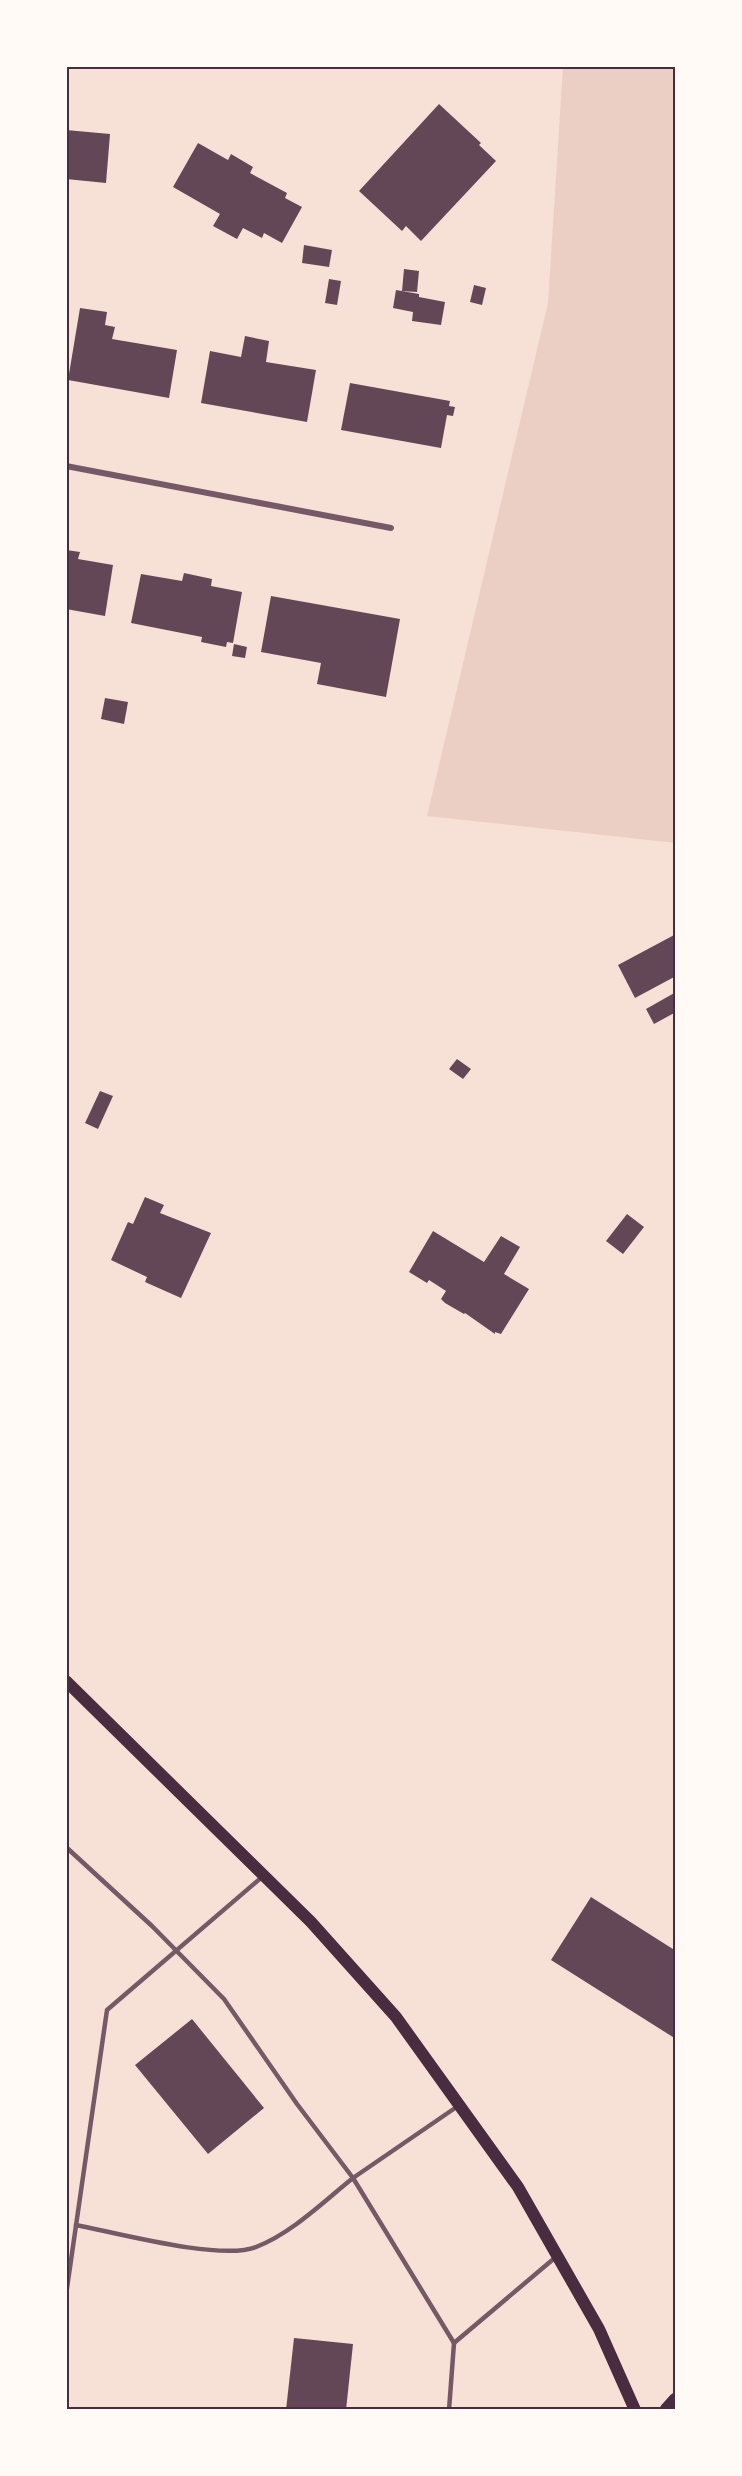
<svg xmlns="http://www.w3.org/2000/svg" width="742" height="2476" font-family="'Exo 2',sans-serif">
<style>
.green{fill:#ebcfc5}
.building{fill:#644757}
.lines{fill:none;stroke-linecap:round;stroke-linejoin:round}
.service{stroke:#755966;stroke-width:4.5}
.minor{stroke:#755966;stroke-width:6}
.secondary{stroke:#4a2c40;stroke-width:12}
.primary{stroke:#4a2c40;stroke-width:15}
.neatline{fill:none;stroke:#4a2c40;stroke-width:2}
</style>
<rect width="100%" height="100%" fill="#f7e1d7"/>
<!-- green -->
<polygon class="green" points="563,66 676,66 676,843 427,816 548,303"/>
<!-- building -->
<g class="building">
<polygon points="439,104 481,143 479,145 496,161 421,241 406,226 402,231 359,191"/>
<polygon points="66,130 110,134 106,183 66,179"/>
<polygon points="198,143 228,160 231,154 253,167 250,173 287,193 285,198 302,207 282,243 264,233 262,238 243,228 237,239 213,226 220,214 173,187"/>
<polygon points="304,245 332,250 329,267 302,263"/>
<polygon points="404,269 419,271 417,292 402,291"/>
<polygon points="329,279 341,281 337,305 325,303"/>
<polygon points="474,285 486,288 482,305 470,302"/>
<polygon points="396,290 419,294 419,297 445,302 441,325 412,321 413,312 393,308"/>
<polygon points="80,308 107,312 105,325 115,327 112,339 177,350 169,398 68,380"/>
<polygon points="245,336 269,341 266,362 316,370 307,422 201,403 210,351 241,357"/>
<polygon points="350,383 450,401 449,406 455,407 453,416 447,415 441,448 341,430"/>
<polygon points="66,550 80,552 78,559 113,565 105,616 66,609"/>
<polygon points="184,573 212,579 211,586 242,592 233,643 227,642 226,647 201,642 202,637 131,623 141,574 182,581"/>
<polygon points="271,596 400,619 386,697 317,684 321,663 261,652"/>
<polygon points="234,644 247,647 245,658 232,656"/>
<polygon points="105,698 128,702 124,724 101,719"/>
<polygon points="676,934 676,976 635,998 618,965"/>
<polygon points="676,992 676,1012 654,1024 646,1009"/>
<polygon points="457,1059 471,1069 463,1079 449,1069"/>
<polygon points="100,1091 113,1096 98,1129 85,1123"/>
<polygon points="145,1197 164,1205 160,1213 211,1233 181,1298 145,1282 147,1277 111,1260 128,1222 133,1224"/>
<polygon points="627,1214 644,1227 623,1254 606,1241"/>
<polygon points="433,1231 484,1262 501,1236 520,1247 504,1274 529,1289 501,1334 495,1332 495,1334 465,1313 464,1314 445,1303 441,1299 446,1291 429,1280 427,1283 409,1272"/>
<polygon points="591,1897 676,1951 676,2039 551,1960"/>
<polygon points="192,2019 264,2108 208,2154 135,2065"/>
<polygon points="294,2338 353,2344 346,2410 286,2410"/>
</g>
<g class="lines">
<!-- service -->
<g class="service">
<polyline points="66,1847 152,1926 224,1999 297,2104 353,2178 458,2106"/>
<path d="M76 2225C117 2233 221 2261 256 2247 292 2233 323 2202 353 2178L454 2343 449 2410"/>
<polyline points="66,2295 107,2010 262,1877"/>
<polyline points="454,2343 557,2256"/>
</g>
<!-- minor -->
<polyline class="minor" points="66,466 391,528"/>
<!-- secondary -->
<polyline class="secondary" points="66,1681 311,1922 396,2017 518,2187 599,2329 635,2410"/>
<!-- primary -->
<polyline class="primary" points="667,2410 676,2400"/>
</g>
<!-- border -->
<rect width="742" height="2476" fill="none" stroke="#fffaf5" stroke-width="135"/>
<rect x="68" y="68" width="606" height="2340" class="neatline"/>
</svg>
